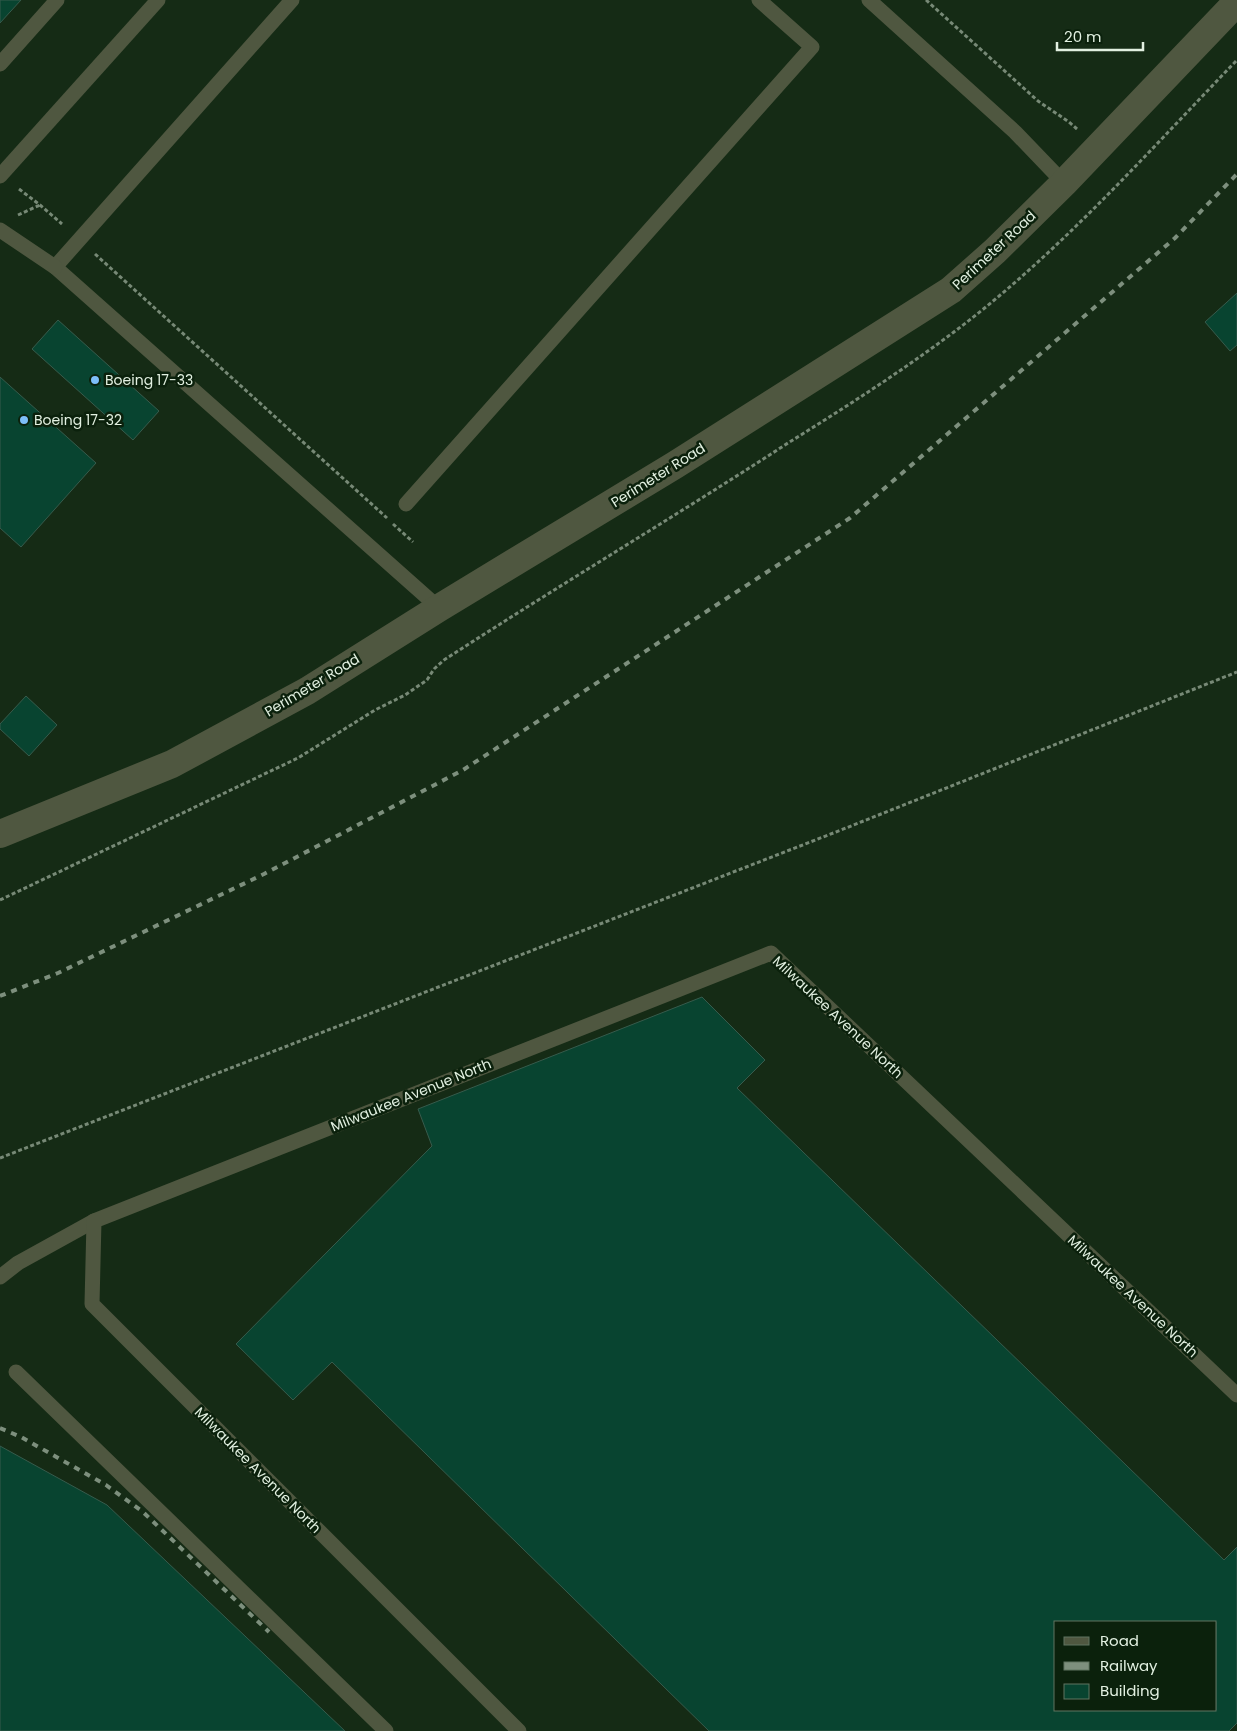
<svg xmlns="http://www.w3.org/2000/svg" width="1237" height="1731" font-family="Poppins,sans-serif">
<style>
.building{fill:#084430;stroke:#375b4c;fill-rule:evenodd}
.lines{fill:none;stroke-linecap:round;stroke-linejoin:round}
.path{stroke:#778976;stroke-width:3;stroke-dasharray:4 2.5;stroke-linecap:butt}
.service{stroke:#4f5740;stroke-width:15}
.minor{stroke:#4f5740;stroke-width:28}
.rail{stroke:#7d8f7d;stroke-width:4;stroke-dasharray:6 6;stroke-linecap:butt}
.poi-dot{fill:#7dbef9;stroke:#0b210c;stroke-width:2}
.labels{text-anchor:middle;stroke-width:5;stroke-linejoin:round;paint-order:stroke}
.street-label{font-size:14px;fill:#e2f0e1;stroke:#0b210c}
.poi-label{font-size:14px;fill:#e2f0e1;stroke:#0b210c;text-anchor:start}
</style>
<rect width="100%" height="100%" fill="#152b15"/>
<!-- building -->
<g class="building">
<polygon points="0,0 21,0 0,23"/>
<polygon points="1237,293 1237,345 1230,351 1205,322"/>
<polygon points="58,320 159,411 133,440 32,349"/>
<polygon points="0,377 96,463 21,547 0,528"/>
<polygon points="26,696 57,725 29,756 0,729 0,724"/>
<path d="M702 997 765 1060 737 1088 1224 1560 1237 1547V1723L1229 1731H709L332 1362 293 1400 236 1344 432 1146 418 1109ZM1056 1622H1216V1710H1056Z"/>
<polygon points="0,1446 107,1505 345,1731 0,1731"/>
</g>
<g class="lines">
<!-- path -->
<g class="path">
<polyline points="926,0 1038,101 1069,122 1077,129"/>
<polyline points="19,189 40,205 62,224"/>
<polyline points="18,215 40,205"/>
<polyline points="95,254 387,518"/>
<polyline points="393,524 413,542"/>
<path d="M0 900 298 758 375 710 405 695 427 680 434 669 444 660C558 586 674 517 788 443 849 405 910 366 967 322 1066 245 1150 150 1237 60"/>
<polyline points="0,1158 841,830 1237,672"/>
</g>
<!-- service -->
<g class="service">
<polyline points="292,0 55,267 439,608"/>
<polyline points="869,0 1015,132 1064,183"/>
<polyline points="0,64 57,0"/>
<polyline points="0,176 158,0"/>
<polyline points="0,230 55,267"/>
<polyline points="406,504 812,47 759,0"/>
<polyline points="0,1277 18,1263 94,1221"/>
<polyline points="16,1372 386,1731"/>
<polyline points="519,1731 92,1304 94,1221 771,953 1237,1395"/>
</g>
<!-- minor -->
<polyline class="minor" points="0,834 172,764 307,691 439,608 675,465 951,290 995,251 1064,183 1237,2"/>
<!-- rail -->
<g class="rail">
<polyline points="0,996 58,973 264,874 463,770 850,518 1175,238 1237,174"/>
<polyline points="0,1428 21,1437 106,1485 143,1512 269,1632"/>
</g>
</g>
<!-- markers -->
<g class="poi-dot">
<circle cx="95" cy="380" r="5"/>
<circle cx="24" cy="420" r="5"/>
</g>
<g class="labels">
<!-- street labels -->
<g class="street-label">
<text transform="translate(994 250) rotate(-43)" y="5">Perimeter Road</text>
<text transform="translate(658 475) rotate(-32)" y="5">Perimeter Road</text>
<text transform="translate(312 685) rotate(-31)" y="5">Perimeter Road</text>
<text transform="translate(838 1017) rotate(43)" y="5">Milwaukee Avenue North</text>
<text transform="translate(411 1095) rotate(-22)" y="5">Milwaukee Avenue North</text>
<text transform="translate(1133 1296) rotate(43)" y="5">Milwaukee Avenue North</text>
<text transform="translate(258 1470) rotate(45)" y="5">Milwaukee Avenue North</text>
</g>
<!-- poi labels -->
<g class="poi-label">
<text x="105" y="385">Boeing 17-33</text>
<text x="34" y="425">Boeing 17-32</text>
</g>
</g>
<!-- legend -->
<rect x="1054" y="1621" width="162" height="90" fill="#0b210c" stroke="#617461"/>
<rect x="1064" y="1637" width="25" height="8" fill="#4f5740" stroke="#617461"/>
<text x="1100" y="1646" font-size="15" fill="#e2f0e1">Road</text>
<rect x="1064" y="1662" width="25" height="8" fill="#7d8f7d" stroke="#617461"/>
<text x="1100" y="1671" font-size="15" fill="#e2f0e1">Railway</text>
<rect x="1064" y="1684" width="25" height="15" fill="#084430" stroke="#617461"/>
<text x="1100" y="1696" font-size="15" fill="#e2f0e1">Building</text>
<!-- scale -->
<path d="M1057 42v8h86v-8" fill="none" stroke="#e2f0e1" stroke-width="2.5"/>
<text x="1064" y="42" font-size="15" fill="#e2f0e1" stroke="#0b210c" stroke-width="4" paint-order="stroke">20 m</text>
</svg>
